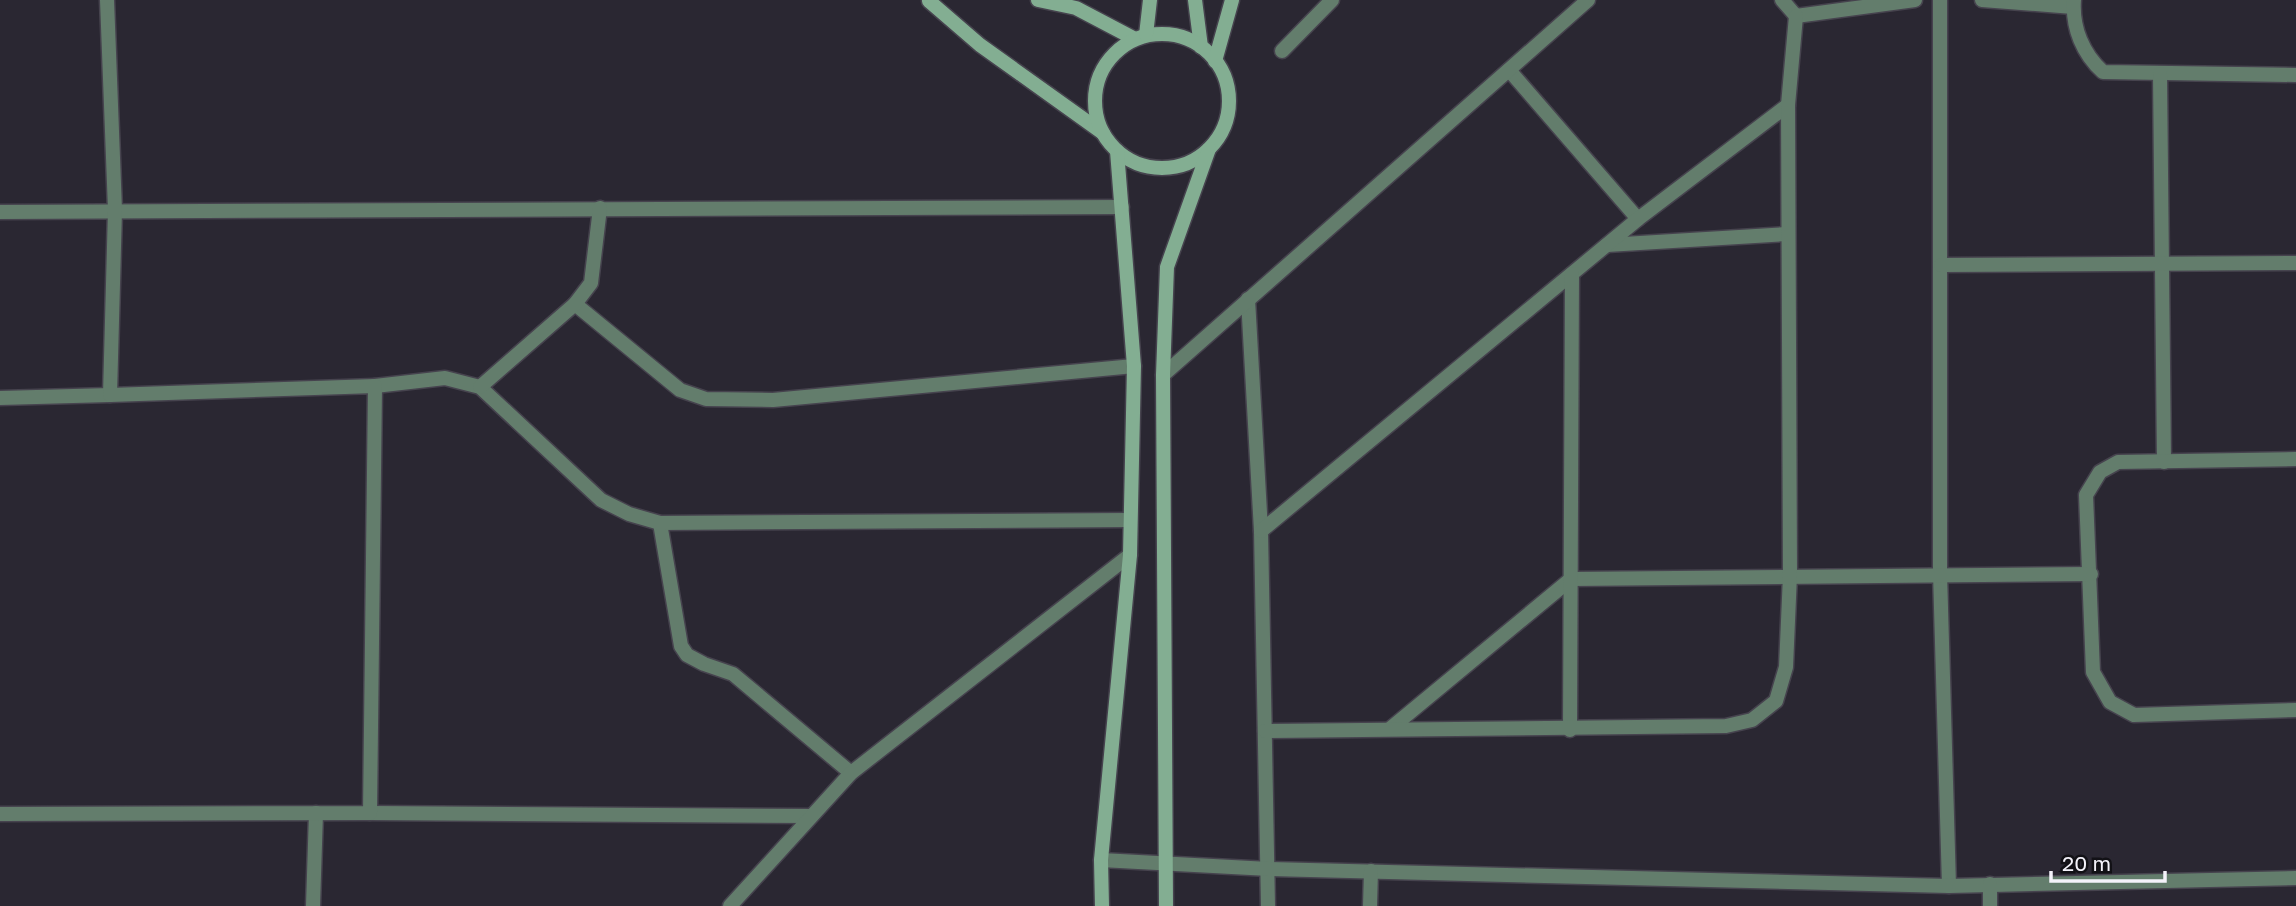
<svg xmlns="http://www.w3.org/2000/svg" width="2296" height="906" font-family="'Golos Text',sans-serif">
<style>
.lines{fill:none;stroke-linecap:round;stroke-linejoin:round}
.lane-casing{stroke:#46434e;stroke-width:17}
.street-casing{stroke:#46434e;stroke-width:17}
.secondary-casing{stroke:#46434e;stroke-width:17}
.lane{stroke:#637d6c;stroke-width:14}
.street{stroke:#637d6c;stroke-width:14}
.secondary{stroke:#83ae92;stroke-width:14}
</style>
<rect width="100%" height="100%" fill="#2a2732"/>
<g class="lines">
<!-- lane casing -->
<g class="lane-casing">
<g id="lane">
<polyline points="660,523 681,646 687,655 704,664 733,674 851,773"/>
<polyline points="313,906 316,813"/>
</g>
</g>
<!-- street casing -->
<g class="street-casing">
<g id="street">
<polyline points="1782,0 1796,16 1915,0"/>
<polyline points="1940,0 1940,573 1949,886"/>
<polyline points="1982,0 2073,7"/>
<path d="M2074 0C2072 28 2083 54 2103 72L2296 75"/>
<polyline points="1282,51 1332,0"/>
<polyline points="1509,70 1638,219"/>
<polyline points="2160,74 2164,462"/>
<polyline points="0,212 1122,207"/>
<polyline points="1607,245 1787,234"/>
<polyline points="1941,265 2296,263"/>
<polyline points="1248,299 1261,531 1268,906"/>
<polyline points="575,304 680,390 706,399 773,400 1134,366"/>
<polyline points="1163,375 1588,0"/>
<polyline points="375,386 445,378 480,387 601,500 629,514 660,523 1129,520"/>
<polyline points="480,387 575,304 591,283 600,208"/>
<polyline points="0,398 110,395"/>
<polyline points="2296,459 2118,462 2100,472 2086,495 2093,672 2110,702 2134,715 2296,710"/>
<polyline points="1261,531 1638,219 1788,105"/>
<polyline points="1391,728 1571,579 2091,574"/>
<polyline points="1570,730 1572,274"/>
<polyline points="1265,731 1726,726 1752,720 1776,701 1786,667 1790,575 1788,105 1796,16"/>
<polyline points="370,813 811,816"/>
<polyline points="0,814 370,813 375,386 110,395 115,210 107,0"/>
<polyline points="1101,860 1269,869 1949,886 2296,878"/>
<polyline points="730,906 851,773 1130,555"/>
<polyline points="1370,906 1371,871"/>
<polyline points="1990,906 1990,884"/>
</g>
</g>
<!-- secondary casing -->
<g class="secondary-casing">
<g id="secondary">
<polyline points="1038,0 1076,8 1135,39"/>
<polyline points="1195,0 1201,47"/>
<polyline points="929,1 980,45 1103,133"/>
<circle cx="1162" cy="101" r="67"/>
<polyline points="1146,35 1150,0"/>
<polyline points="1215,61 1232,0"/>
<polyline points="1102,906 1101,860 1130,555 1134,366 1117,151"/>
<polyline points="1166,906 1163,375 1167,267 1209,149"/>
</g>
</g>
<!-- lane -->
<use href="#lane" class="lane"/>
<!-- street -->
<use href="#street" class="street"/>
<!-- secondary -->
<use href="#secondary" class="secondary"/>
</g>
<!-- scale -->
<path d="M2051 871v10h114v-10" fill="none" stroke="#f4f2fa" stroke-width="3.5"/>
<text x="2062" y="871" font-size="21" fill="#f4f2fa" stroke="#121116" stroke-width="5" paint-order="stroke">20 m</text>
</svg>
